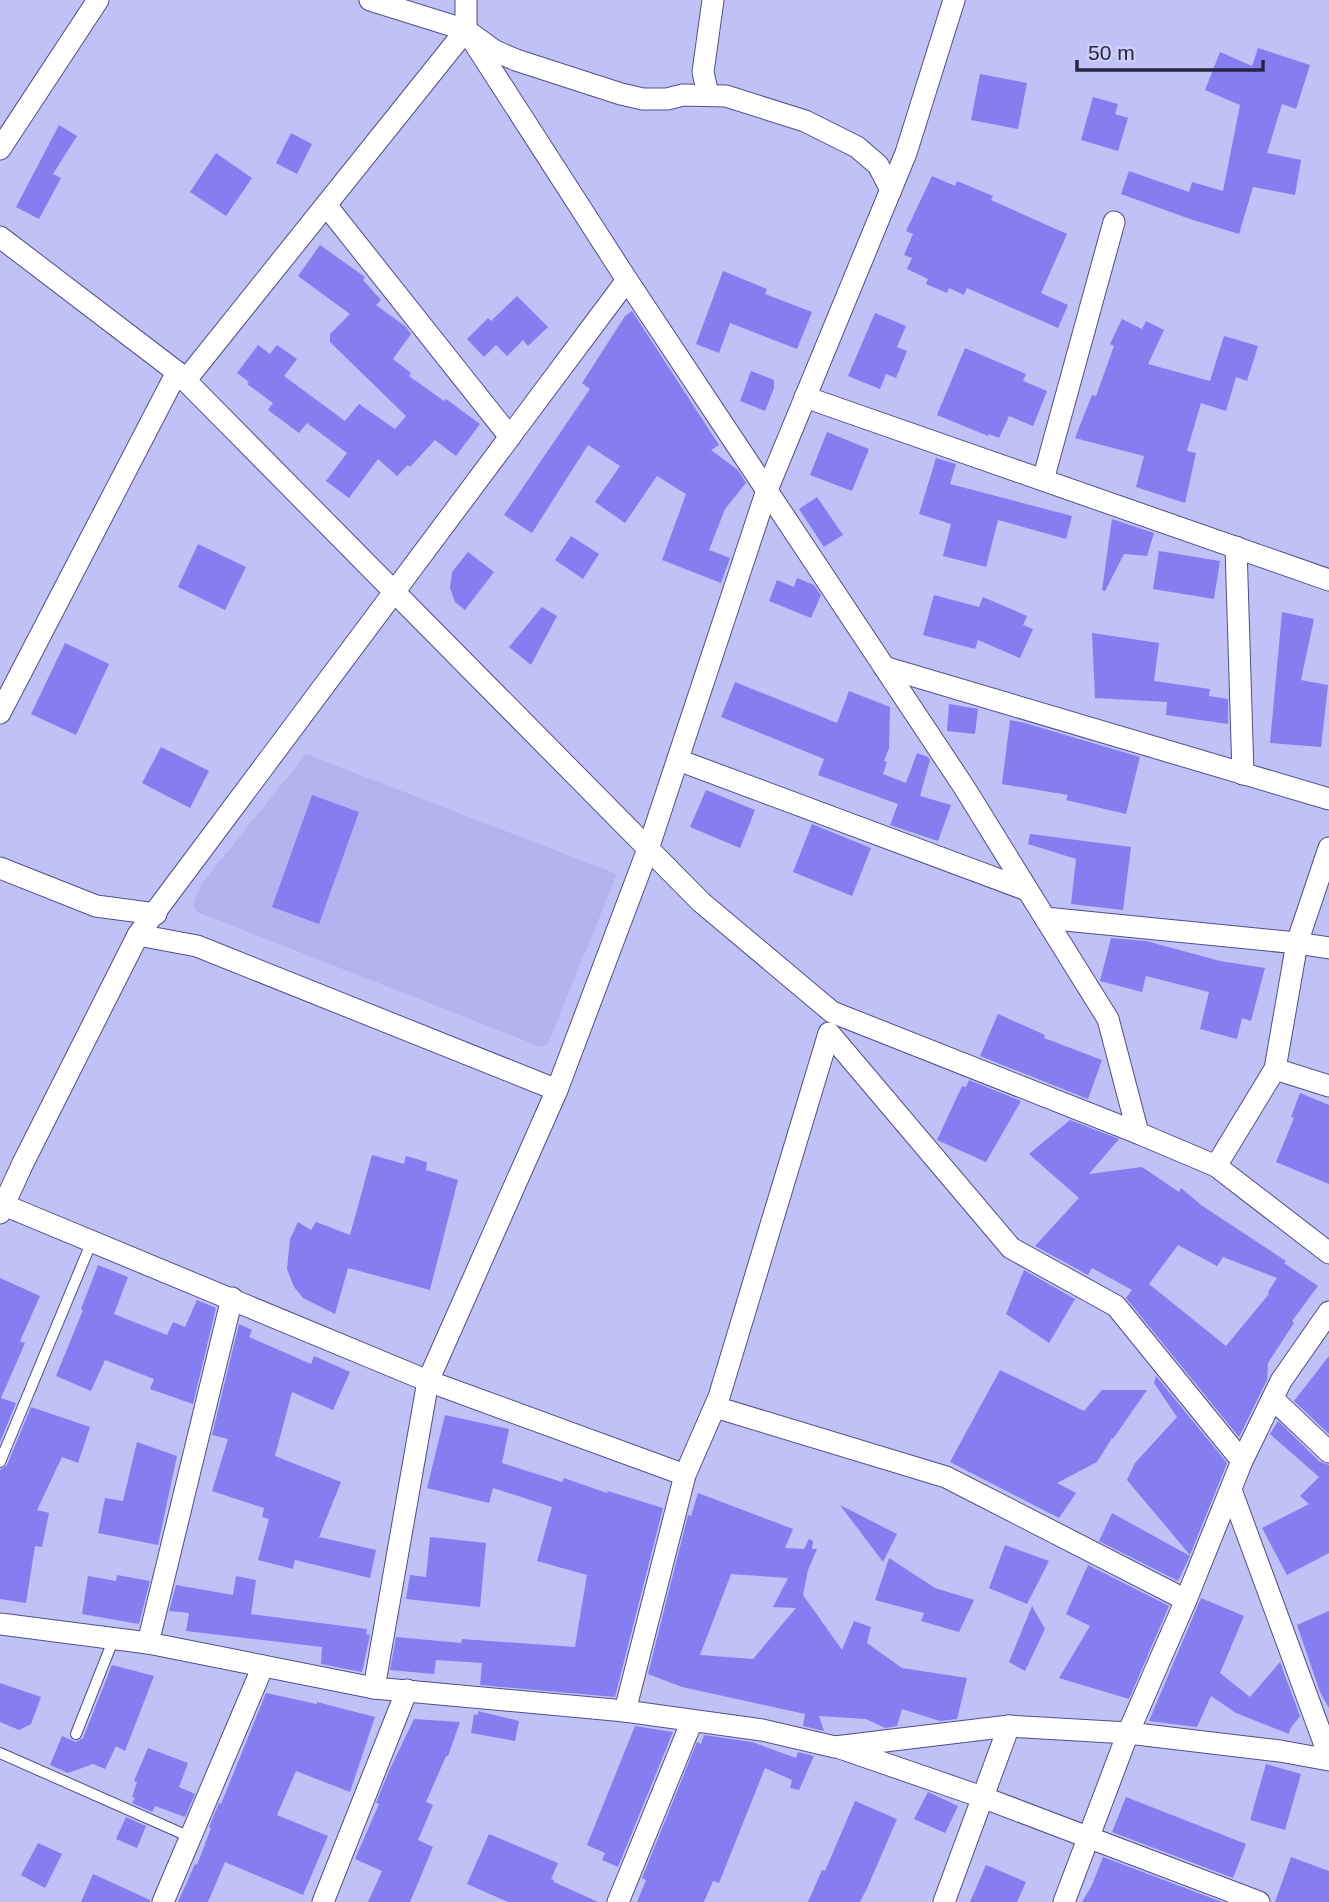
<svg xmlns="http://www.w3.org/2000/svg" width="1329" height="1902" font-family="Arial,sans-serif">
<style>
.built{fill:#b3b4ef}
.building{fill:#857ef0;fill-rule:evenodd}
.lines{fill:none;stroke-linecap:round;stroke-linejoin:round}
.lane-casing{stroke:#514f8a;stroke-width:12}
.street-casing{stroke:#514f8a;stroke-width:23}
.lane{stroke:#fff;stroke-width:10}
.street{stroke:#fff;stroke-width:21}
</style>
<rect width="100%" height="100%" fill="#c0c1f7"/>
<!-- built -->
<polygon class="built" points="306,754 617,874 548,1044 541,1047 197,912 193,905 200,886"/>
<!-- building -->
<g class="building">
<polygon points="1258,48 1310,65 1296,109 1282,104 1267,153 1301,160 1295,195 1253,187 1239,234 1190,219 1121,194 1129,171 1189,192 1192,182 1223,191 1240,105 1205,90 1220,52 1252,66"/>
<polygon points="980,74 1027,83 1018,129 971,120"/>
<polygon points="1093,97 1118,104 1115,114 1128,118 1118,151 1081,140"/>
<polygon points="59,125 77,136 53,174 61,178 39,219 16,207"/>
<polygon points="291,133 312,144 297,174 276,163"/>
<polygon points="216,153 252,178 226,216 190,192"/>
<polygon points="932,176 955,186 957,181 993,196 991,200 1067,234 1041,293 1068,305 1058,328 967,288 964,295 949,288 947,293 926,284 928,279 907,269 912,258 904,255 913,234 906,231"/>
<polygon points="320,245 365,277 363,280 381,300 376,305 406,327 411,334 393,359 411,373 409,376 444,401 446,399 480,424 456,456 435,440 410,467 408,465 397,476 378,459 349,498 326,481 347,453 307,423 299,433 268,410 273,403 247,384 249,382 237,373 258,345 270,354 277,345 297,359 284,376 345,421 359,404 395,429 406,416 330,342 330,334 350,314 298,276"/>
<polygon points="723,271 767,289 765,294 812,312 797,349 730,323 719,353 696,344"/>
<polygon points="517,296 548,327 528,346 523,340 507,356 496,345 484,357 467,339 488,318 491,321"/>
<polygon points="632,311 719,445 711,450 738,470 746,483 725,509 709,550 730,558 721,583 662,560 686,494 657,476 625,523 595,502 620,466 588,445 532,533 504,515 590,389 582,383 625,316"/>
<polygon points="875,313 906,326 897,347 907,351 896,378 886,374 880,389 848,376"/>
<polygon points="1122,319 1142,329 1146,321 1164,330 1148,364 1210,381 1224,336 1258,346 1247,381 1236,377 1226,411 1201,403 1187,451 1196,453 1185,503 1136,487 1144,456 1075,438 1092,395 1096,396 1114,346 1110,344"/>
<polygon points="965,348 1026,374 1023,381 1047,391 1033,426 1009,416 999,438 989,434 988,436 937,415"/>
<polygon points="751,371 774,380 774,388 765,411 740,401"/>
<polygon points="827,432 869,449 852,491 810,475"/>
<polygon points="936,458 956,464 950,484 1072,516 1066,539 998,520 986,567 943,556 951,524 919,514"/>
<polygon points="817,497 843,535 824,547 799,509"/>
<polygon points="1112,519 1154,533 1147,556 1124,554 1105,591 1102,590"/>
<polygon points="571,536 599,554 583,579 555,560"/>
<polygon points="198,544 246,567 225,610 178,587"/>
<polygon points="1159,551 1220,561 1214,599 1153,589"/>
<polygon points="468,552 494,572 465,610 455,602 450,588 452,572"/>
<polygon points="797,578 814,585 821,595 811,618 769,601 777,580 794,587"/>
<polygon points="934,595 979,607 983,597 1027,616 1023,625 1033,629 1020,658 978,640 975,649 923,635"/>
<polygon points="542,607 557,616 531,665 509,647"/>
<polygon points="1282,612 1314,619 1301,680 1328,685 1321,747 1270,743"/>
<polygon points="1092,633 1159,643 1154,681 1210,689 1209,696 1228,699 1228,724 1166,715 1167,702 1095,698"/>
<polygon points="65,643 109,664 76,735 31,714"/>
<polygon points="735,682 837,723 849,691 890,707 889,748 884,761 887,762 883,774 906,783 917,753 928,757 930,760 920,796 951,805 938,841 890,825 898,804 818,775 824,759 721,717"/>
<polygon points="949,704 978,709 975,734 947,731"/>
<polygon points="1010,720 1025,723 1140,757 1126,814 1066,800 1068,795 1002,784"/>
<polygon points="161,747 209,771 190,808 142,783"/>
<polygon points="706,790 755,810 740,848 690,827"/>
<polygon points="312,795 359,812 319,924 272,907"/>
<polygon points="812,824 871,848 852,896 793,872"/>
<polygon points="1030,834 1131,847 1123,910 1071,904 1076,859 1028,844"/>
<polygon points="1111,938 1146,941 1220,961 1265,968 1251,1021 1242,1018 1237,1039 1200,1029 1209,992 1146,976 1142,992 1100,981"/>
<polygon points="998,1014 1045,1035 1044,1038 1102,1060 1088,1099 980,1056"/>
<polygon points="969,1080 1021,1101 986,1162 937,1140 962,1086 966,1087"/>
<polygon points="1300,1093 1329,1105 1329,1184 1276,1162 1294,1118 1291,1117"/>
<path d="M1070 1120 1119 1139 1089 1174 1142 1167 1179 1192 1181 1188 1201 1205 1286 1261 1284 1263 1318 1286 1292 1321 1294 1323 1268 1363 1267 1380 1239 1437 1126 1298 1132 1290 1092 1268 1088 1275 1035 1246 1079 1198 1029 1154ZM1178 1245 1217 1266 1223 1257 1277 1278 1268 1292 1269 1294 1226 1346 1149 1284Z"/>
<polygon points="372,1155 404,1164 406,1156 427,1162 426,1170 458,1180 430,1290 348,1268 335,1314 303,1298 294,1287 287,1269 290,1239 298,1222 311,1230 316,1222 350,1235"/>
<polygon points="98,1265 128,1277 114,1314 167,1335 173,1322 185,1327 197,1300 216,1308 193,1404 150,1389 154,1379 105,1360 91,1391 56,1376 83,1310 81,1309"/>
<polygon points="1024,1270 1075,1299 1049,1343 1006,1314"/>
<polygon points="0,1278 40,1296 20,1341 25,1343 1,1398 16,1403 0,1442"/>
<polygon points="239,1324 252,1330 249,1337 311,1364 314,1356 350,1372 333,1410 292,1392 275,1456 341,1482 319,1537 376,1550 370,1578 295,1560 293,1569 258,1560 269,1519 262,1517 264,1508 212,1491 228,1439 212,1435"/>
<polygon points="1329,1356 1329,1434 1294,1401"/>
<polygon points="1000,1370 1084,1411 1102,1390 1147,1390 1113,1439 1112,1438 1097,1462 1057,1483 1076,1493 1059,1518 950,1462"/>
<polygon points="1156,1376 1227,1463 1190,1555 1127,1480 1135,1463 1177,1417 1154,1383"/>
<polygon points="31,1407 90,1427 78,1463 62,1457 37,1510 49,1513 42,1547 35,1546 26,1603 0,1599 0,1470 7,1465"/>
<polygon points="445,1415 509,1429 502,1463 562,1482 564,1478 607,1493 608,1491 663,1508 615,1697 480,1685 482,1663 436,1660 434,1674 390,1670 396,1637 461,1643 462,1639 575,1647 587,1575 537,1561 552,1507 493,1488 489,1503 427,1488"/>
<polygon points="1278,1421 1320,1462 1329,1465 1329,1553 1287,1575 1262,1528 1309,1504 1300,1496 1319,1477 1270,1434"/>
<polygon points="137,1442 177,1456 158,1545 98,1533 105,1498 123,1501"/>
<path d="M698 1493 793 1529 785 1548 804 1549 809 1539 813 1541 812 1549H817L808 1570 803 1595 842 1650 854 1621 871 1627 867 1643 902 1668 967 1678 957 1719 940 1721 902 1709 897 1726 885 1728 866 1719 819 1716 824 1731 803 1726 805 1714 682 1687 648 1674 688 1515 691 1516ZM731 1574 788 1578 773 1607 796 1608 753 1659 700 1655Z"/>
<polygon points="840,1505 897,1534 883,1562"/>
<polygon points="1112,1513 1190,1556 1178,1581 1099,1541"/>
<polygon points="430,1537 486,1543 480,1607 406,1599 410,1575 426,1577"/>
<polygon points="1005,1545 1049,1561 1027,1604 989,1588"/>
<polygon points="889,1558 935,1588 974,1600 959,1632 921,1621 924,1613 875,1600"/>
<polygon points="1088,1565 1169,1606 1129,1699 1059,1678 1090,1626 1066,1614"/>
<polygon points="117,1575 150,1581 139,1624 82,1614 88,1576 116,1581"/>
<polygon points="236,1576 256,1580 251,1614 367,1629 366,1634 370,1635 362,1672 321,1664 322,1647 186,1631 189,1613 169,1611 176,1585 233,1595"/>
<polygon points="1201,1598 1244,1616 1220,1673 1250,1697 1280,1662 1300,1716 1290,1729 1289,1734 1236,1713 1211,1696 1197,1727 1149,1721"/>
<polygon points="1032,1606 1045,1629 1025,1671 1009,1662"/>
<polygon points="1329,1611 1329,1708 1320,1692 1297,1625"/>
<polygon points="112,1665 154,1676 125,1751 116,1746 105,1769 93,1764 68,1773 50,1765 62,1736 76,1742 83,1738"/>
<polygon points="0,1683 41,1697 31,1724 19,1730 0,1722"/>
<polygon points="266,1693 317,1704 317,1702 375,1717 350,1792 296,1771 277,1815 328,1836 303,1895 225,1862 208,1902 178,1902 195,1864 197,1865 211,1828 209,1827 219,1803 221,1804"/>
<polygon points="478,1711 519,1721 515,1741 471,1733 474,1714 478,1715"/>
<polygon points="414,1719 460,1722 448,1756 446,1756 426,1802 433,1805 418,1840 433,1847 410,1902 368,1902 382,1871 355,1859 379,1804 376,1803 389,1771"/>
<polygon points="635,1726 673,1732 618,1867 602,1860 605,1853 587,1845"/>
<polygon points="704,1735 752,1742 796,1758 798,1752 814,1756 799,1790 790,1788 792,1780 765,1768 719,1883 713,1881 704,1902 637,1902 646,1880 642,1878 697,1742 701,1744"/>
<polygon points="148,1748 188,1763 179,1787 195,1794 185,1817 155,1806 152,1812 132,1803 135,1798 132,1797 137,1782 134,1781"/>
<polygon points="1266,1764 1301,1774 1285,1830 1250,1820"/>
<polygon points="928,1792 958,1806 945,1833 914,1819"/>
<polygon points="1126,1797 1246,1844 1233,1878 1112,1832"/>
<polygon points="855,1801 897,1819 868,1886 860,1902 808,1902 822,1870 825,1871"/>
<polygon points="126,1817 146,1826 137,1848 116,1839"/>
<polygon points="489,1834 558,1863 551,1879 554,1880 554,1882 598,1902 508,1902 467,1884"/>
<polygon points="38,1843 62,1854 45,1888 21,1875"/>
<polygon points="1103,1857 1222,1902 1082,1902 1092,1885"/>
<polygon points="1291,1857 1329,1871 1329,1902 1275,1902"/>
<polygon points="986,1865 1026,1882 1017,1902 970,1902"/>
<polygon points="93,1874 150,1900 150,1902 81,1902"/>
</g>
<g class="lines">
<!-- lane casing -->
<g class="lane-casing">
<g id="lane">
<polyline points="0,1462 92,1241"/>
<polyline points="76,1734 114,1638"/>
<polyline points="0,1753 190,1837"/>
</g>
</g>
<!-- street casing -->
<g class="street-casing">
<g id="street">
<polyline points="370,0 466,30 495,51 516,60 621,94 643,99 667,99 683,95 726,96 805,121 857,147 878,165 891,190"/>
<polyline points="466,0 466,30 627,280 964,787 1045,918 1297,943 1329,948"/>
<polyline points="708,95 703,72 713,0"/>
<polyline points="0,149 98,0"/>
<polyline points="326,205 510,437"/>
<polyline points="0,237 177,372 701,902 832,1012 1138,1133 1216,1166 1329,1253"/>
<polyline points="185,381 466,30"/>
<polyline points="805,397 1329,580"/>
<polyline points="1043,480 1114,222"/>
<polyline points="1236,547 1243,774"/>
<polyline points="884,667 1329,799"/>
<polyline points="0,713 177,372"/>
<polyline points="678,760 1027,890"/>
<polyline points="0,868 96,906 156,914"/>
<polyline points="1045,918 1108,1019 1138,1133"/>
<polyline points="138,935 197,946 557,1090"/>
<polyline points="1275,1069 1329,1086"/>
<polyline points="1216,1166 1275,1069 1297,943 1329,848"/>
<polyline points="4,1205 428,1381 685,1475"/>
<polyline points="0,1213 23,1163 138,935 627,280"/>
<polyline points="1273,1399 1329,1452"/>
<polyline points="715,1407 946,1477 1186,1600"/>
<polyline points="1231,1490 1329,1756"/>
<polyline points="0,1624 148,1643 374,1688 625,1711 762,1730 835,1747 1009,1726 1128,1733 1280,1751 1329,1760"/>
<polyline points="148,1643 232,1298"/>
<polyline points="374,1688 428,1381 557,1090 648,849 767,490 906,153 954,0"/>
<polyline points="625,1711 685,1475 719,1397 829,1033 1011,1248 1116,1306 1242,1461"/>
<polyline points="840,1748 982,1797 1259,1902"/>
<polyline points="163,1902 263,1666"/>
<polyline points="323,1902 407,1690"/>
<polyline points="618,1902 692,1721"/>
<polyline points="944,1902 1009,1726"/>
<polyline points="1064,1902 1128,1733 1186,1600 1242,1461 1281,1381 1329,1312"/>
</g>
</g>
<!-- lane -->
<use href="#lane" class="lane"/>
<!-- street -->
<use href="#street" class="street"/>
</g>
<!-- scale -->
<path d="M1077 60v10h186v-10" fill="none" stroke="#272640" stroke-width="3.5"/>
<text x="1088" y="60" font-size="21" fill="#272640" stroke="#cecff9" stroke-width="5" paint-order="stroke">50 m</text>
</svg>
